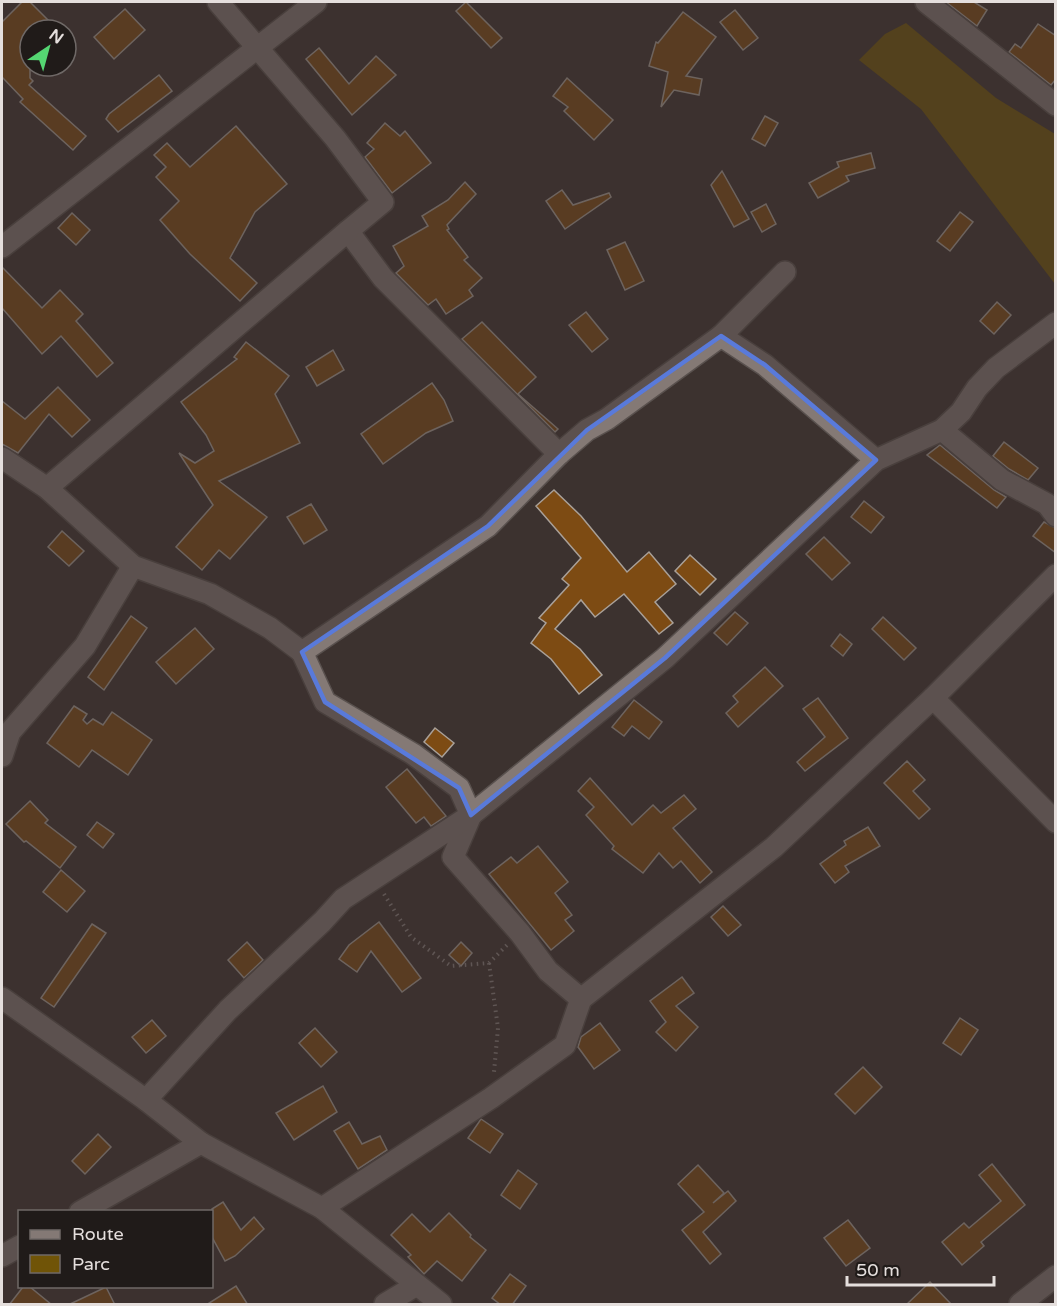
<svg xmlns="http://www.w3.org/2000/svg" width="1057" height="1306" font-family="'Varela Round',sans-serif">
<style>
.green{fill:#705407}
.building{fill:#7d4b13;stroke:#a9a098;stroke-width:1.5}
.lines{fill:none;stroke-linecap:round;stroke-linejoin:round}
.street-casing{stroke:#59514e;stroke-width:24}
.path{stroke:#8b8280;stroke-width:4;stroke-dasharray:1.5 4.5;stroke-linecap:butt}
.street{stroke:#847975;stroke-width:21}
.marked{fill:none;stroke:#597ada;stroke-width:4.5;stroke-linejoin:round}
</style>
<rect width="100%" height="100%" fill="#3c322f"/>
<!-- green -->
<polygon class="green" points="906,23 996,98 1055,134 1055,284 921,109 859,60 885,34"/>
<!-- building -->
<g class="building">
<polygon points="22,2 30,2 58,30 30,30 30,78 33,81 29,85 86,136 73,150 20,102 23,99 2,77 2,22"/>
<polygon points="466,2 502,38 491,48 456,11"/>
<polygon points="946,2 974,2 987,10 977,26"/>
<polygon points="125,9 145,30 114,59 94,37"/>
<polygon points="735,10 758,38 743,50 720,22"/>
<polygon points="683,12 716,37 686,76 702,79 699,95 674,90 661,107 668,72 649,66 656,42 658,43"/>
<polygon points="1038,24 1056,36 1056,79 1051,85 1009,52 1015,44 1021,48"/>
<polygon points="319,48 349,84 376,56 396,75 352,115 306,59"/>
<polygon points="159,75 172,91 118,132 106,119 109,114"/>
<polygon points="567,78 613,120 594,140 564,111 568,107 553,96"/>
<polygon points="765,116 778,123 765,146 752,139"/>
<polygon points="385,123 400,136 405,131 431,163 392,193 365,157 374,149 367,143"/>
<polygon points="236,126 287,184 255,212 230,258 257,283 240,301 190,254 160,220 179,201 156,177 166,167 154,155 167,143 190,167"/>
<polygon points="871,153 875,168 846,176 849,181 818,198 809,183 839,167 837,162"/>
<polygon points="722,171 749,219 734,227 711,185"/>
<polygon points="465,182 476,194 447,225 449,229 447,230 468,257 464,260 482,278 469,290 473,296 446,314 436,299 428,305 396,273 404,266 393,246 428,226 422,216 448,200"/>
<polygon points="562,190 573,205 609,193 611,197 565,229 546,201"/>
<polygon points="766,204 776,224 762,232 751,212"/>
<polygon points="960,212 973,222 950,251 937,241"/>
<polygon points="72,213 90,230 76,245 58,228"/>
<polygon points="625,242 644,281 625,290 607,250"/>
<polygon points="2,267 42,308 60,290 83,314 76,321 113,363 97,377 61,336 42,354 2,308"/>
<polygon points="997,302 1011,315 994,334 980,321"/>
<polygon points="586,312 608,339 592,352 569,325"/>
<polygon points="482,322 536,377 518,394 558,429 555,432 462,339"/>
<polygon points="246,342 289,376 275,394 300,443 219,481 267,517 230,559 219,550 202,570 176,547 213,505 179,453 195,463 214,451 206,435 181,402 237,359 234,357"/>
<polygon points="333,350 344,370 317,386 306,367"/>
<polygon points="432,383 444,400 453,421 426,433 383,464 361,434"/>
<polygon points="58,387 90,420 72,437 49,414 18,453 2,444 2,401 25,419"/>
<polygon points="1004,442 1038,468 1028,480 1009,469 993,456"/>
<polygon points="940,445 994,490 1006,497 997,508 927,455"/>
<polygon points="554,490 581,516 627,572 649,552 676,584 655,602 673,623 659,634 624,594 595,617 581,600 555,629 580,649 602,675 579,694 551,659 531,643 546,623 539,618 569,585 562,579 581,558 536,506"/>
<polygon points="864,501 884,517 871,533 851,517"/>
<polygon points="311,504 327,530 304,544 287,517"/>
<polygon points="1044,522 1056,528 1056,553 1033,536"/>
<polygon points="62,531 84,551 69,566 48,547"/>
<polygon points="824,537 850,563 832,580 806,554"/>
<polygon points="690,555 716,579 700,595 675,571"/>
<polygon points="735,612 748,623 727,645 714,633"/>
<polygon points="131,616 147,628 104,690 88,677"/>
<polygon points="883,617 916,648 904,660 872,629"/>
<polygon points="195,628 214,649 176,684 156,662"/>
<polygon points="840,634 852,644 843,656 831,646"/>
<polygon points="765,667 783,686 738,727 726,713 738,702 733,696"/>
<polygon points="818,698 848,738 805,771 797,762 825,737 803,709"/>
<polygon points="634,700 662,722 649,739 632,726 624,736 612,727"/>
<polygon points="74,706 87,714 83,720 87,724 93,719 103,725 112,712 152,740 128,775 92,750 79,767 47,743"/>
<polygon points="435,728 454,743 442,757 424,742"/>
<polygon points="907,761 925,780 913,791 930,809 919,819 884,783"/>
<polygon points="407,769 446,816 431,826 424,817 416,823 386,787"/>
<polygon points="590,778 632,825 653,805 661,813 684,795 696,809 673,828 712,872 700,883 681,861 673,868 659,853 643,873 612,849 614,846 586,815 594,807 578,791"/>
<polygon points="30,801 48,820 45,823 76,847 60,868 26,841 24,842 6,824"/>
<polygon points="97,822 114,834 103,848 87,835"/>
<polygon points="868,827 880,846 845,866 849,872 835,883 820,864 846,845 844,841"/>
<polygon points="538,846 568,882 555,893 572,915 565,920 574,931 551,950 489,874 511,857 517,863"/>
<polygon points="61,870 85,891 67,912 43,892"/>
<polygon points="723,906 741,925 728,936 711,917"/>
<polygon points="379,922 421,978 402,992 371,951 357,972 339,959 349,945"/>
<polygon points="92,924 106,933 54,1007 41,998"/>
<polygon points="247,942 263,960 244,978 228,960"/>
<polygon points="461,942 472,953 461,966 449,955"/>
<polygon points="682,977 694,993 676,1006 698,1027 676,1051 656,1032 666,1022 650,1001"/>
<polygon points="960,1018 978,1030 961,1055 943,1043"/>
<polygon points="152,1020 166,1036 146,1053 132,1037"/>
<polygon points="600,1023 620,1050 594,1069 578,1047 581,1037"/>
<polygon points="315,1028 337,1052 321,1067 299,1043"/>
<polygon points="863,1067 882,1087 855,1114 835,1094"/>
<polygon points="323,1086 337,1112 294,1140 276,1113"/>
<polygon points="481,1119 503,1134 490,1153 468,1138"/>
<polygon points="349,1122 362,1144 380,1136 387,1150 358,1169 334,1131"/>
<polygon points="98,1134 111,1147 85,1174 72,1161"/>
<polygon points="992,1164 1025,1205 981,1242 984,1246 962,1265 942,1242 964,1223 969,1228 1001,1201 979,1175"/>
<polygon points="698,1165 724,1193 713,1203 728,1191 736,1201 703,1232 721,1254 710,1264 682,1230 704,1212 678,1184"/>
<polygon points="518,1170 537,1184 520,1209 501,1195"/>
<polygon points="223,1202 241,1230 254,1217 264,1229 235,1256 225,1261 212,1237 212,1209"/>
<polygon points="449,1213 471,1235 470,1237 486,1250 462,1281 437,1261 424,1274 408,1257 411,1255 391,1235 412,1214 430,1232"/>
<polygon points="848,1220 870,1248 846,1266 824,1238"/>
<polygon points="510,1274 526,1286 512,1305 501,1305 492,1298"/>
<polygon points="930,1282 952,1305 906,1305"/>
<polygon points="236,1286 248,1305 206,1305"/>
<polygon points="23,1287 30,1287 52,1305 9,1305"/>
<polygon points="106,1287 115,1305 68,1305"/>
</g>
<g class="lines">
<!-- street casing -->
<g class="street-casing">
<g id="street">
<polyline points="218,2 335,138 383,202 348,231 383,278 559,454"/>
<polyline points="926,2 1056,105"/>
<polyline points="2,247 316,2"/>
<polyline points="785,272 721,336 765,365 876,460"/>
<polyline points="942,430 1002,480 1047,504 1056,516"/>
<polyline points="2,458 47,488 133,566 210,594 270,628 302,652 488,526 559,454 587,430 607,419 721,336"/>
<polyline points="47,488 348,231"/>
<polyline points="302,652 325,702 413,754 459,788 471,815 453,857 520,933 548,971 581,999"/>
<polyline points="933,698 1056,822"/>
<polyline points="2,756 10,732 85,646 133,566"/>
<polyline points="2,998 146,1100 201,1143 322,1208 441,1304"/>
<polyline points="146,1100 228,1010 322,922 343,899 471,815 665,658 876,460 942,430 961,412 977,388 996,368 1056,323"/>
<polyline points="322,1208 491,1098 565,1045 581,999 774,847 933,698 1056,575"/>
<polyline points="80,1212 201,1143"/>
<polyline points="2,1256 20,1246"/>
<polyline points="385,1304 415,1286"/>
<polyline points="1020,1304 1056,1276"/>
</g>
</g>
<!-- path -->
<g class="path">
<polyline points="384,894 411,937 451,966 489,963 507,945"/>
<polyline points="489,963 498,1028 494,1072"/>
</g>
<!-- street -->
<use href="#street" class="street"/>
</g>
<!-- marked area -->
<path d="M0 0H1057V1306H0ZM721 336 765 365 876 460 665 658 471 815 459 788 325 702 302 652 488 526 587 430Z" fill="#3c322f" fill-opacity=".55" fill-rule="evenodd"/>
<path class="marked" d="M721 336 765 365 876 460 665 658 471 815 459 788 325 702 302 652 488 526 587 430Z"/>
<!-- border -->
<rect width="1057" height="1306" fill="none" stroke="#e5dfdd" stroke-width="6"/>
<!-- legend -->
<rect x="18" y="1210" width="195" height="78" fill="#201b19" stroke="#6f6967" stroke-width="1.5"/>
<rect x="30" y="1230" width="30" height="9" fill="#847975" stroke="#6f6967" stroke-width="1.5"/>
<text x="72" y="1240" font-size="18" fill="#e5dfdd">Route</text>
<rect x="30" y="1255" width="30" height="18" fill="#705407" stroke="#6f6967" stroke-width="1.5"/>
<text x="72" y="1270" font-size="18" fill="#e5dfdd">Parc</text>
<!-- north arrow -->
<g transform="translate(48 48) rotate(36)"><circle r="28" fill="#201b19" stroke="#6f6967" stroke-width="1.5"/>
<path d="M0-4.5L10 22L0 15L-10 22Z" fill="#55d672"/>
<text y="-9" font-size="16" font-weight="bold" text-anchor="middle" fill="#e5dfdd">N</text>
</g>
<!-- scale -->
<path d="M847 1276v9h147v-9" fill="none" stroke="#e5dfdd" stroke-width="3"/>
<text x="856" y="1276" font-size="18" fill="#e5dfdd" stroke="#201b19" stroke-width="4.5" paint-order="stroke">50 m</text>
</svg>
